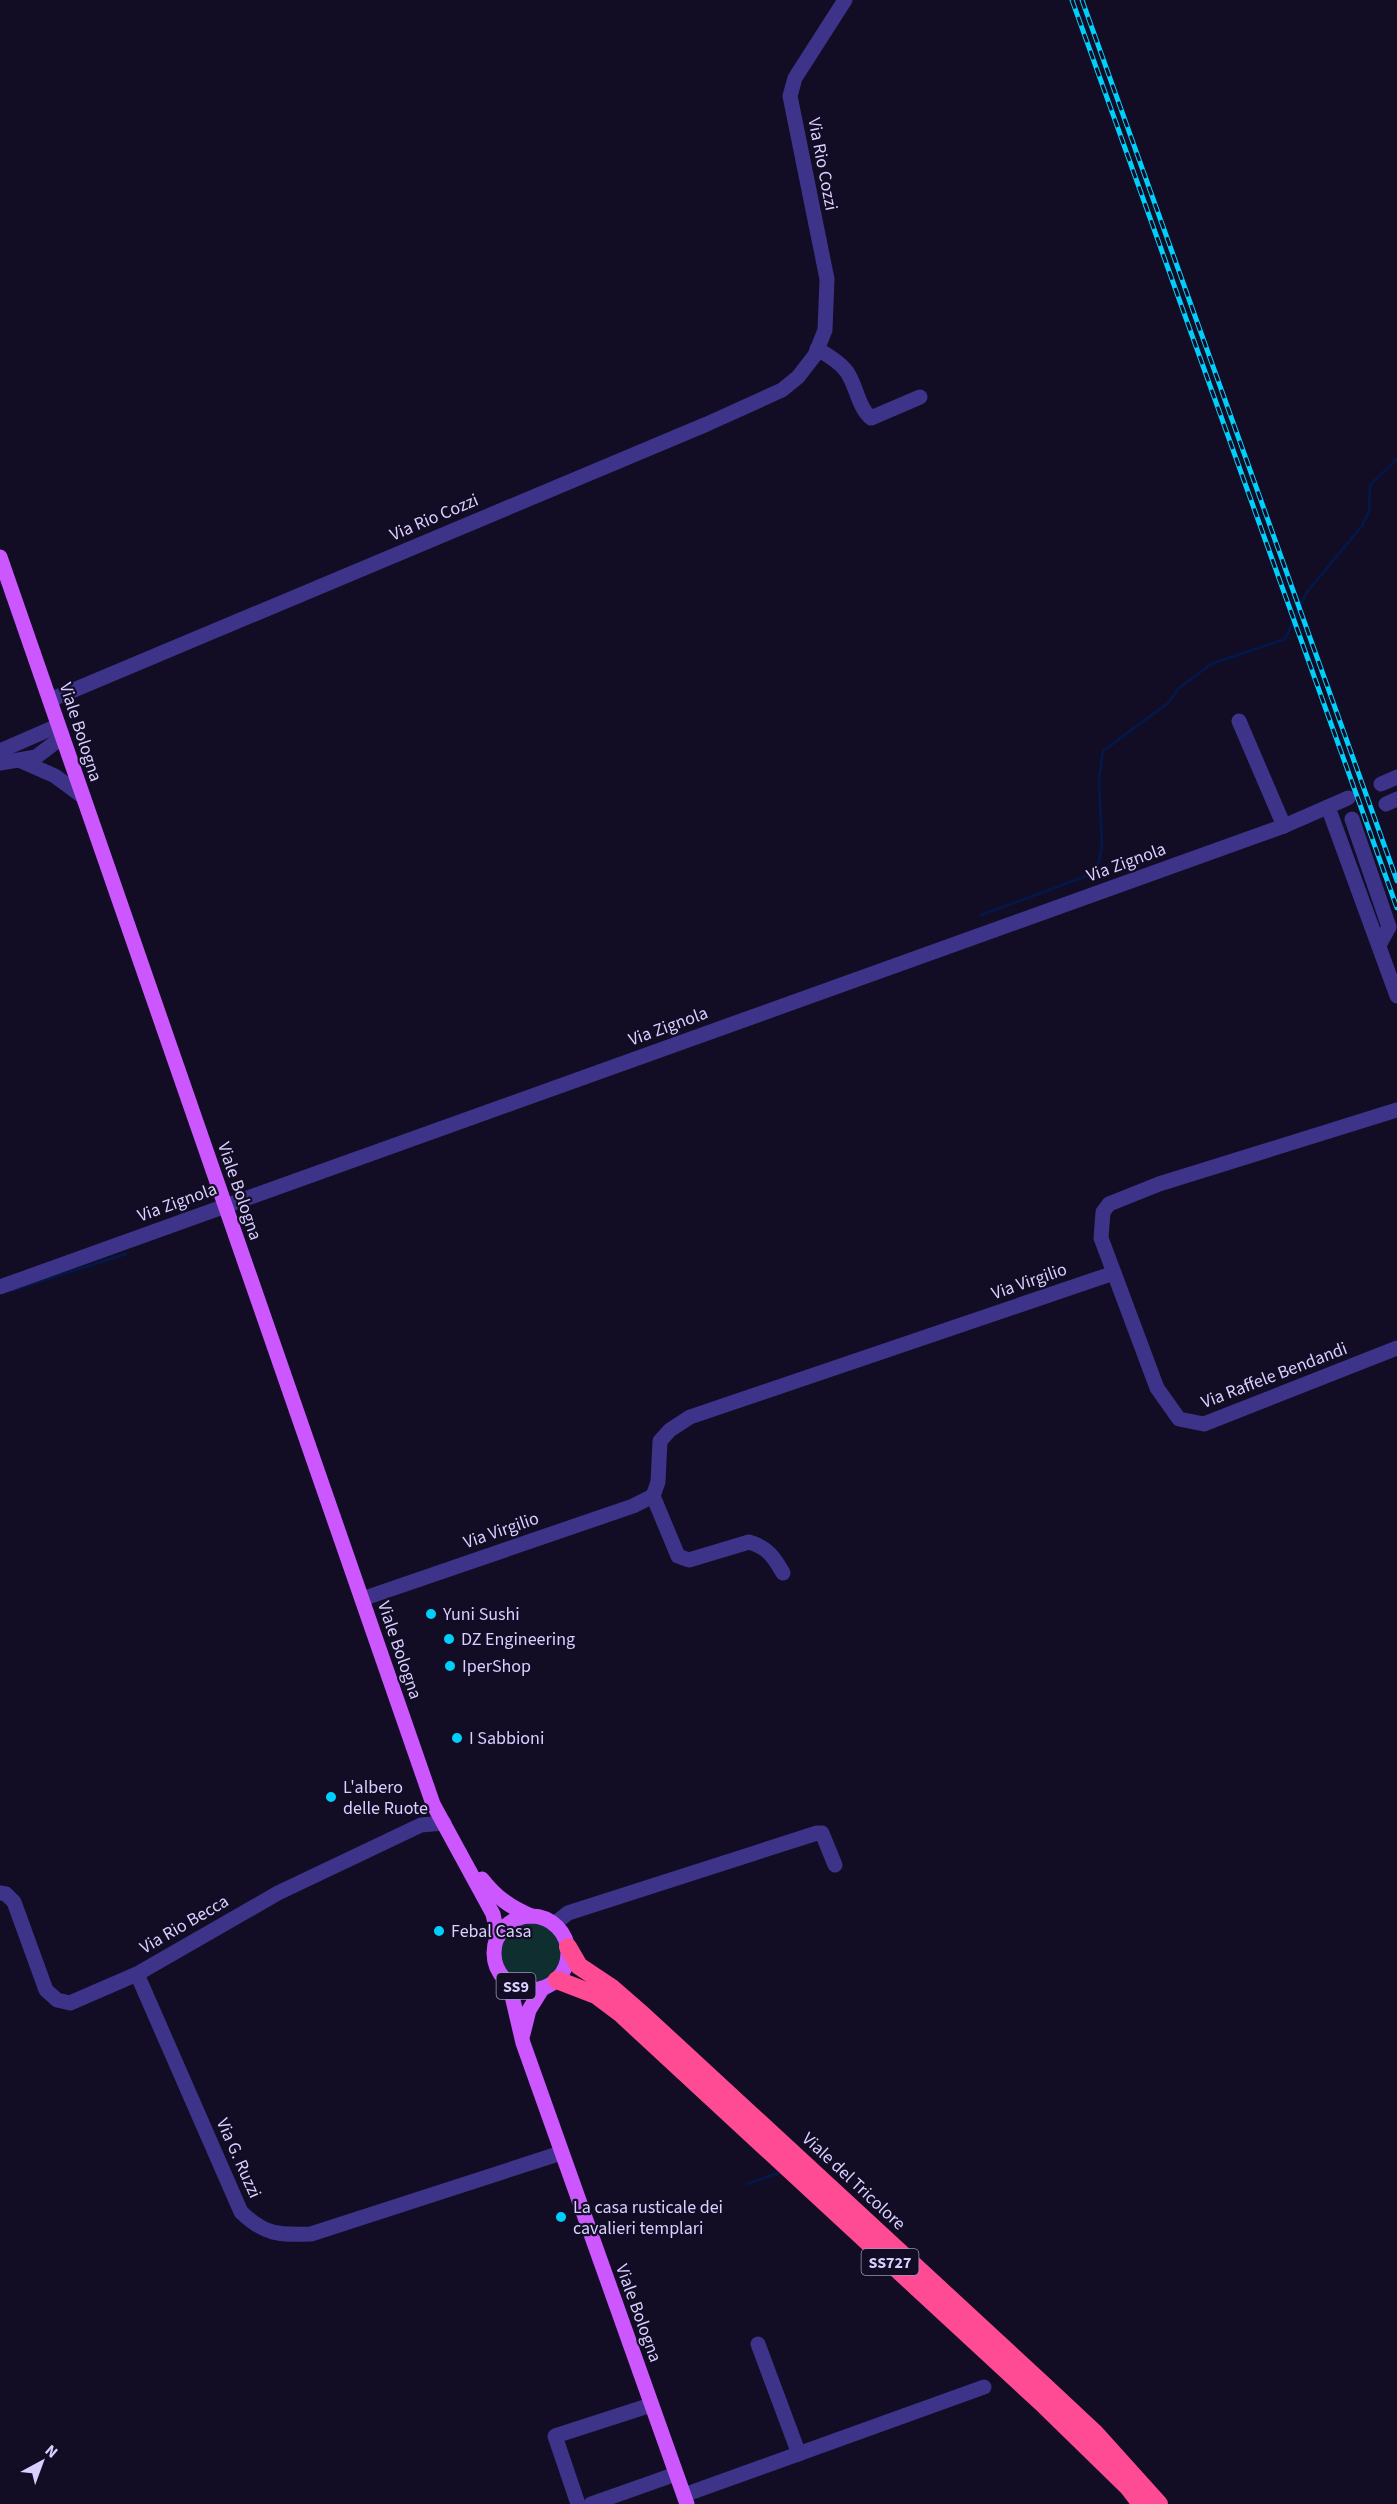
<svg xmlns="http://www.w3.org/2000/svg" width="1397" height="2504" font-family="'Source Sans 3',sans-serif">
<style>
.grass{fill:#0f2e30}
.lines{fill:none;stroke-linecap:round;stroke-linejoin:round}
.stream{stroke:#051745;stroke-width:3}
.minor{stroke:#3d3389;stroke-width:15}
.major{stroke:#cd57ff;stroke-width:15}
.highway{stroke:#ff4b93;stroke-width:18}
.rail-casing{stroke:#00cffb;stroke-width:5}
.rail{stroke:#120c25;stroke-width:3;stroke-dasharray:9;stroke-linecap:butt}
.poi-dot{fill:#00cffb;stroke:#120c25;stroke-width:2}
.labels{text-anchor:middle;stroke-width:4.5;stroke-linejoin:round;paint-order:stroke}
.shield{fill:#120c25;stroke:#9d95be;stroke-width:1.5}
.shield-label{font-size:16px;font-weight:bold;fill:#d9d0ff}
.street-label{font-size:18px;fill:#d9d0ff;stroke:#120c25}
.poi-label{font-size:18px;fill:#d9d0ff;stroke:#120c25;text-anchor:start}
</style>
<rect width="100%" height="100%" fill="#120c25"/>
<!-- grass -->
<circle class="grass" cx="531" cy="1953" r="30"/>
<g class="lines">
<!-- stream -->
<g class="stream">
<polyline points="981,915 1089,875 1099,862 1102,846 1099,779 1103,751 1168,703 1178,689 1211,664 1285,639 1307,592 1362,526 1369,511 1370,485 1397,459"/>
<polyline points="13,1290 126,1254"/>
<polyline points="746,2184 779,2173"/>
</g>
<!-- minor -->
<g class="minor">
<path d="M817 349C828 355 840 362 847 372 857 387 858 407 871 418L920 397"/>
<polyline points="50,700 707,424 782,390 798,377 815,355 825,330 827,279 790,96 795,78 845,0"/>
<polyline points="1239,721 1284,826"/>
<polyline points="0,751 57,726"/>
<polyline points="21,761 55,776 82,796"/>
<polyline points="0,763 36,757 61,738"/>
<polyline points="1381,784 1397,777"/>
<polyline points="1386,804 1397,799"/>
<polyline points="1328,807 1397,996"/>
<polyline points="1352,819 1389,927 1379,945"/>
<polyline points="1397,1110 1159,1184 1109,1204 1103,1212 1101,1238 1157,1388 1179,1419 1204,1424 1397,1348"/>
<polyline points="0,1287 1284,826 1348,798"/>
<path d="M653 1496 678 1556 689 1560 749 1542C767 1547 774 1557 783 1573"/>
<polyline points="362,1599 633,1506 653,1496 658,1482 660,1441 670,1430 690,1417 1114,1273"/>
<polyline points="0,1893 6,1894 14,1902 46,1990 57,2000 70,2003 137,1974 278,1893 421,1825 444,1823"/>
<polyline points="554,1924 568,1913 817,1833 822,1833 835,1865"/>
<path d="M137 1974 241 2212C265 2235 278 2235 311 2234L561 2153"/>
<polyline points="758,2344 799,2454"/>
<polyline points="684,2495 984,2387"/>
<polyline points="578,2504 555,2436 651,2405"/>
<polyline points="591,2504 676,2474"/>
</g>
<!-- major -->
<g class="major">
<polyline points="0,557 433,1804 493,1914 498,1937"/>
<path d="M482 1879C496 1897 510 1907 531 1916"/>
<circle cx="531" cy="1953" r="37"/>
<polyline points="509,1983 523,2043 687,2504"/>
<polyline points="523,2034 529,2010 542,1989"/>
</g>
<!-- highway -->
<g class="highway">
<polyline points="568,1947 579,1966 612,1988 643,2015 1047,2388 1095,2433 1159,2504"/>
<polyline points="557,1980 596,1995 620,2013 1045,2406 1128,2487 1141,2504"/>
</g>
<!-- rail casing -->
<g class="rail-casing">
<g id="rail">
<polyline points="1072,0 1397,908"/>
<polyline points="1082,0 1397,881"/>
</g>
</g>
<!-- rail -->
<use href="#rail" class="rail"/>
</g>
<!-- markers -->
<g class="poi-dot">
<circle cx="431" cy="1614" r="6"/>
<circle cx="449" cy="1639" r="6"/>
<circle cx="450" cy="1666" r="6"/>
<circle cx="457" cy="1738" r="6"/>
<circle cx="331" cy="1797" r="6"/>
<circle cx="439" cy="1931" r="6"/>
<circle cx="561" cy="2217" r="6"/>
</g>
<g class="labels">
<!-- shield labels -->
<g class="shield">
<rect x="496.5" y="1973" width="39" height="26" rx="4.5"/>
<rect x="861.5" y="2249" width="57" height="26" rx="4.5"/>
</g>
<g class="shield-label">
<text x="516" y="1992">SS9</text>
<text x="890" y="2268">SS727</text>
</g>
<!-- street labels -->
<g class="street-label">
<text transform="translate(823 164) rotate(79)" y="6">Via Rio Cozzi</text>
<text transform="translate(434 517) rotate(-23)" y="6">Via Rio Cozzi</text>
<text transform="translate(81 732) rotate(72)" y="6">Viale Bologna</text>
<text transform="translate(1126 862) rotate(-20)" y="6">Via Zignola</text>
<text transform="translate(668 1026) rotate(-20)" y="6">Via Zignola</text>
<text transform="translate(240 1191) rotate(71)" y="6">Viale Bologna</text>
<text transform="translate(177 1202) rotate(-20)" y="6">Via Zignola</text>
<text transform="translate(1029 1281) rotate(-19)" y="6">Via Virgilio</text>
<text transform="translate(1274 1375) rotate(-21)" y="6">Via Raffele Bendandi</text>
<text transform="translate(501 1530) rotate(-19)" y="6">Via Virgilio</text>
<text transform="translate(400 1650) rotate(71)" y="6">Viale Bologna</text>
<text transform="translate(184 1924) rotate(-30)" y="6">Via Rio Becca</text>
<text transform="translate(239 2158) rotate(66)" y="6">Via G. Ruzzi</text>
<text transform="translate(854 2181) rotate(43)" y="6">Viale del Tricolore</text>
<text transform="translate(639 2313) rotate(70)" y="6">Viale Bologna</text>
</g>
<!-- poi labels -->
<g class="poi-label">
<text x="443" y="1620">Yuni Sushi</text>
<text x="461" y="1645">DZ Engineering</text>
<text x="462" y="1672">IperShop</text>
<text x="469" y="1744">I Sabbioni</text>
<text x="343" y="1793">L'albero<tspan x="343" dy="21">delle Ruote</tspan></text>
<text x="451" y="1937">Febal Casa</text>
<text x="573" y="2213">La casa rusticale dei<tspan x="573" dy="21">cavalieri templari</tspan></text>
</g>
</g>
<!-- north arrow -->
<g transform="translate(42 2462) rotate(41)" stroke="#120c25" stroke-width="4.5" paint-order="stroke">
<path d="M0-4.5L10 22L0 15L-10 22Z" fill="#d9d0ff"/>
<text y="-9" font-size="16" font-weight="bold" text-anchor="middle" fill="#d9d0ff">N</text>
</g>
</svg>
